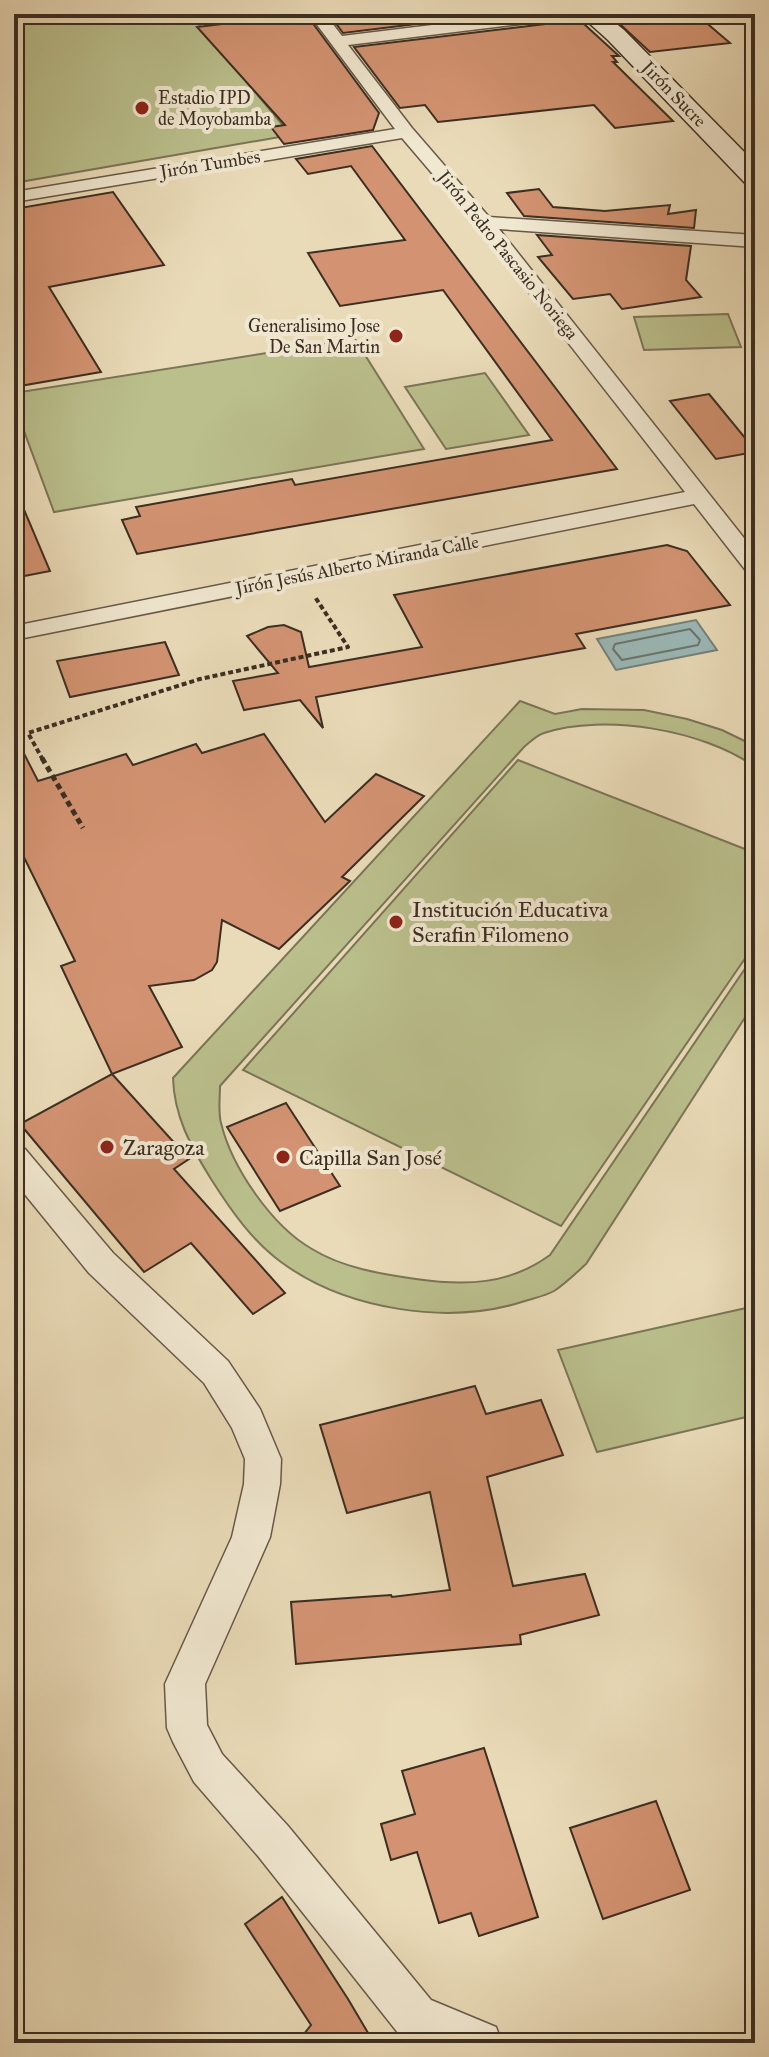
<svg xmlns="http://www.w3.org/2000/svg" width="769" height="2057" font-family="'IM FELL Great Primer',serif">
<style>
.green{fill:#babf8c;stroke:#7a7657;stroke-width:2}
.water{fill:#9bb9b8;stroke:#75817c;stroke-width:2}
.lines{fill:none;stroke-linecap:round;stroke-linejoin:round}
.shore{stroke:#6b746d;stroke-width:2}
.building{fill:#d39372;stroke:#3b2e22;stroke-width:2}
.street-casing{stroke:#675948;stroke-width:3}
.secondary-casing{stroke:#3b2e22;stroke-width:3}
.path-far1{stroke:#3b2e22;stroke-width:4;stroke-dasharray:5 3;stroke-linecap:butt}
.path{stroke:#3b2e22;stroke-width:5;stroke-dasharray:6 4;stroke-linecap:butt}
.street{fill:#f1e8d1;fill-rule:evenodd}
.secondary{fill:#f1e8d1;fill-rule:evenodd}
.poi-dot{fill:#8f2418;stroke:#f1e8d1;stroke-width:3}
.labels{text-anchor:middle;stroke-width:8;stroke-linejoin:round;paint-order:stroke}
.far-street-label{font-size:18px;fill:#3b2e22;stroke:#f1e8d1}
.far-poi-label{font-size:18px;fill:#3b2e22;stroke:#f1e8d1;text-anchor:start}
.poi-label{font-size:22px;fill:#3b2e22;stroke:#f1e8d1;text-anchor:start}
</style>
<rect width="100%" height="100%" fill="#eadbb8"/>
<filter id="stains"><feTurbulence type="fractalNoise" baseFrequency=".0025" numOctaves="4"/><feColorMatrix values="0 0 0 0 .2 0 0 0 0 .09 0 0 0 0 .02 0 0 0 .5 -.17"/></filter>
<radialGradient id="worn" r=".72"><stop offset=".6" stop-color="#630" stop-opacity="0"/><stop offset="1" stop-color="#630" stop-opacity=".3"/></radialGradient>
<!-- green -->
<g class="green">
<polygon points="30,14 190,14 291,135 14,183 14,16"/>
<polygon points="728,314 741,347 644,350 634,317"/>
<polygon points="355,339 424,449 54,512 14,404 14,393"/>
<polygon points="485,373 529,435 446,449 405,387"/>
<path d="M520 701 555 714 582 709 644 710 687 719 722 730 755 746V767C704 730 604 713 544 733 537 735 530 742 524 747L220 1086C220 1098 218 1112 221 1123 232 1168 272 1226 312 1249 343 1268 381 1274 416 1279 465 1286 509 1285 550 1255L755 954V1002L586 1264C576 1273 565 1284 554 1291 545 1296 534 1298 525 1301 449 1326 346 1310 281 1262 252 1241 230 1209 211 1179 191 1147 174 1116 173 1078Z"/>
<polygon points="518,760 755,853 755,944 561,1226 243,1070"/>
<polygon points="755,1306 755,1415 597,1452 558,1350"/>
</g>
<!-- water -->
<polygon class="water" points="696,620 717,650 616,670 597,639"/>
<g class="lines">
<!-- shore -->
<polygon class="shore" points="690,629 700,640 698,645 622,660 613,649 615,644"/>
</g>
<!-- building -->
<g class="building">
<polygon points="306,14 379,113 373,130 284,144 271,127 285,125 197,27"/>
<polygon points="329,14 498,14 343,33"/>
<polygon points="573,14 619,56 612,56 617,62 613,62 673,121 615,128 594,105 438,122 425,105 400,108 354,47 562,22"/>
<polygon points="609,14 696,14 730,43 650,52"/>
<polygon points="372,146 617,469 137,554 122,520 140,516 136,507 292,479 295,485 552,440 443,290 340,306 308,253 405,240 351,166 308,174 296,159"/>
<polygon points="539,189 553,207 605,211 670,205 668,214 696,210 694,228 524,216 507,193"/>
<polygon points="113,192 164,265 49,287 101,372 14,387 14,209"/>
<polygon points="537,235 691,246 686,280 701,297 622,309 610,294 573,299 538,257 552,255"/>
<polygon points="709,394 755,450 755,452 716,459 670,401"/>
<polygon points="14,486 50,571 14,578"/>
<polygon points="667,545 687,551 730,605 576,634 585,648 316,697 323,728 300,700 244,710 233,681 278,673 247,636 268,627 284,625 301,632 309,667 422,647 394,595"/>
<polygon points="165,642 179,675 70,697 57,661"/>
<polygon points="14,734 38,781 126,754 133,765 196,744 202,753 264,734 325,822 376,774 424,796 342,877 350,881 279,949 222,920 217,962 212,970 194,980 149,986 182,1047 112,1074 61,966 75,961 14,837"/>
<polygon points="112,1074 189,1159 174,1169 285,1293 253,1314 191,1243 144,1272 20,1124"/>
<polygon points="286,1103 340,1186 280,1211 227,1127"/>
<polygon points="475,1386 486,1414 541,1400 563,1455 487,1477 513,1586 585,1574 599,1615 520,1635 521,1644 296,1664 291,1602 391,1595 392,1597 450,1590 430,1492 347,1513 320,1425"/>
<polygon points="484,1748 538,1917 479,1936 471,1913 439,1923 417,1852 391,1860 381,1824 415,1814 402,1771"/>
<polygon points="656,1801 690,1890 603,1919 570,1828"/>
<polygon points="282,1897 348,1999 374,2043 297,2043 311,2025 245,1924"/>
</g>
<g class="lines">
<!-- street casing -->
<g class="street-casing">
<g id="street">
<polygon points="309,14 325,14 342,36 523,14 570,14 562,19 348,45 412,128 489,217 755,235 755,247 499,229 755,552 755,574 747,572 694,504 14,640 14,626 685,492 477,226 402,138 14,202 14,192 395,129"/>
<polygon points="14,1145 25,1149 113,1253 228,1361 260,1409 281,1459 280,1484 270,1537 205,1684 207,1725 222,1754 288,1826 431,2000 496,2027 502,2043 406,2043 258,1856 194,1782 173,1742 167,1728 165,1684 232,1537 244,1484 245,1459 232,1428 204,1383 89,1273 14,1181"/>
</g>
</g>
<!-- secondary casing -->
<g class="secondary-casing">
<polygon id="secondary" points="579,14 604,14 624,30 755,163 755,186 746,184 608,40"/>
</g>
<!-- path-far1 -->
<polyline class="path-far1" points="43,760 28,733 200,679 348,647 315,597"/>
<!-- path -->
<polyline class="path" points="42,758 83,828"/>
<!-- street -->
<use href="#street" class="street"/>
<!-- secondary -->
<use href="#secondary" class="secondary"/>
</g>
<!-- markers -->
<g class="poi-dot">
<circle cx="142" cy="108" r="8"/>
<circle cx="396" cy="336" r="8"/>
<circle cx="396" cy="922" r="8"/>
<circle cx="107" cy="1147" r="8"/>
<circle cx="283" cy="1157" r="8"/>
</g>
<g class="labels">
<!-- far-street labels -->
<g class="far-street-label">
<text transform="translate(674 94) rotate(46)" y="6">Jirón Sucre</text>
<text transform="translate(210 164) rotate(-9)" y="6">Jirón Tumbes</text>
<text transform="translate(508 255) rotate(51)" y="6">Jirón Pedro Pascasio Noriega</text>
<text transform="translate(357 565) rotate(-11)" y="6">Jirón Jesús Alberto Miranda Calle</text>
</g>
<!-- far-poi labels -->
<g class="far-poi-label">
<text x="158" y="104">Estadio IPD<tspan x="158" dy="21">de Moyobamba</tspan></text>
<text x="380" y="332" text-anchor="end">Generalisimo Jose<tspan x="380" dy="21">De San Martin</tspan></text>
</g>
<!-- poi labels -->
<g class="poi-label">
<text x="412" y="917">Institución Educativa<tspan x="412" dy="25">Serafin Filomeno</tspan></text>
<text x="123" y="1155">Zaragoza</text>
<text x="299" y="1165">Capilla San José</text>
</g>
</g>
<!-- margin -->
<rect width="769" height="2057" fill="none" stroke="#eadbb8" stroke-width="48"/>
<rect x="16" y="16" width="737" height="2025" fill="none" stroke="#3b2e22" stroke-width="4"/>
<rect x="24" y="24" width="721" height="2009" fill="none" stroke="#3b2e22" stroke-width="2"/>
<rect width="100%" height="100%" filter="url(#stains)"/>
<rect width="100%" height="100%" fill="url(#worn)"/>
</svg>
